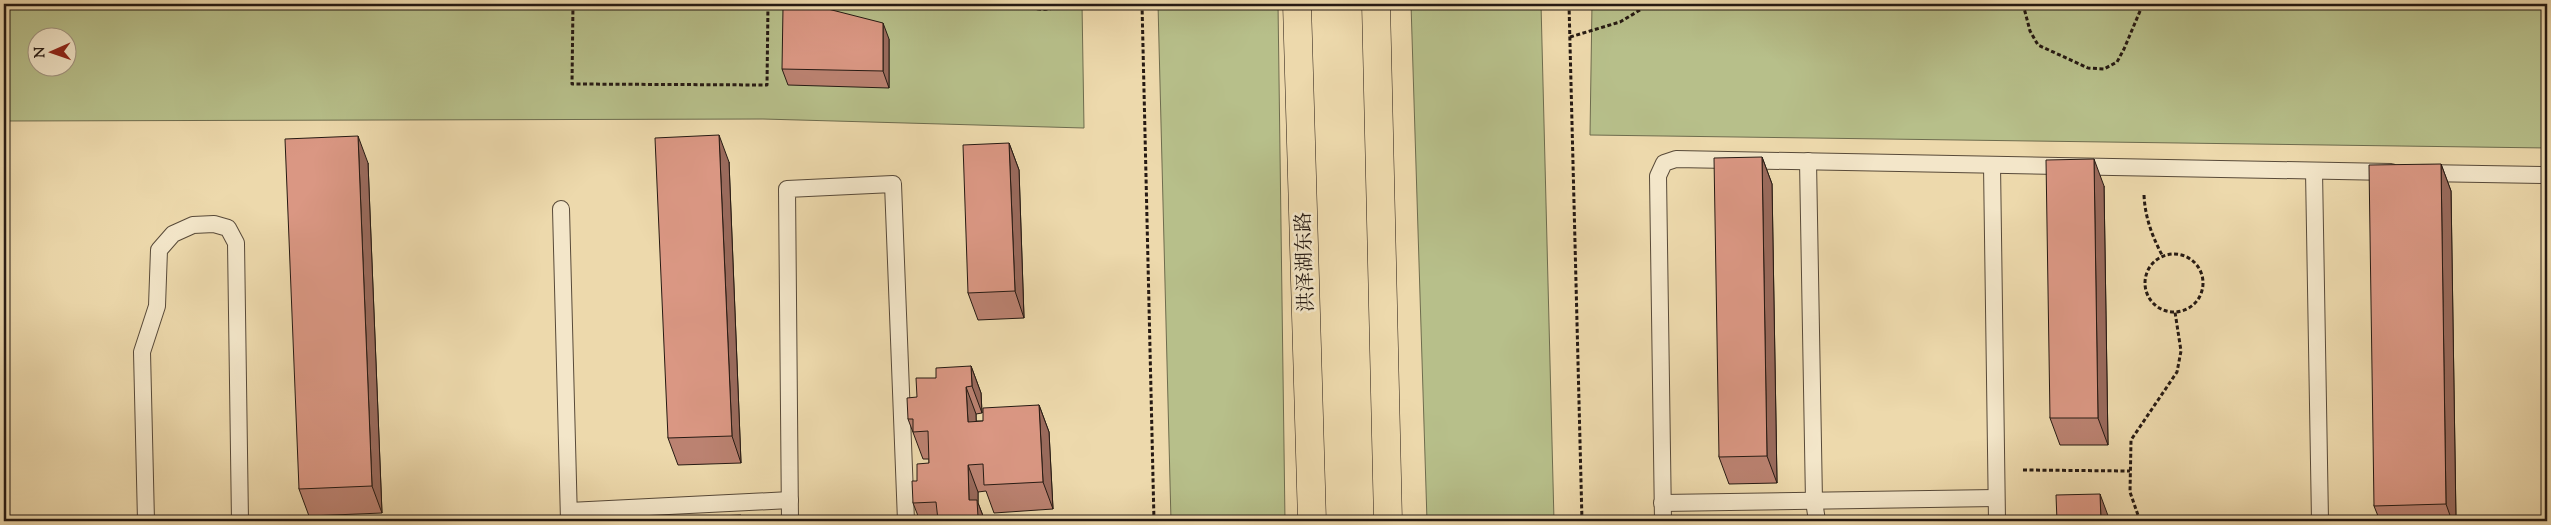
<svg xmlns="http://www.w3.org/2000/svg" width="2551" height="525" font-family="'Sorts Mill Goudy','Noto Serif SC',serif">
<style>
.green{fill:#b7bf8a;stroke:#6e6c4e;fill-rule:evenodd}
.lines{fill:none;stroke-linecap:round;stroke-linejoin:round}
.service-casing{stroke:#584a39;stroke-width:18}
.primary-casing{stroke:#261a13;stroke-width:29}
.path{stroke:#261a13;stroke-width:3;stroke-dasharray:4 2.5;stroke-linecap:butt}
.service{stroke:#f3e6c9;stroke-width:16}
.primary{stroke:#edd9ac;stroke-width:28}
.wall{fill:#bb8271;stroke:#261a13}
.shaded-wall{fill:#996a5c;stroke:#261a13}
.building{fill:#da9783;stroke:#261a13}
.labels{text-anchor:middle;stroke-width:5;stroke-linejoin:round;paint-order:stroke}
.street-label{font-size:20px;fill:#261a13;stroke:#f3e6c9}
</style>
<rect width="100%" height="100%" fill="#edd9ac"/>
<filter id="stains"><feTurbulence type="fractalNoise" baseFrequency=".004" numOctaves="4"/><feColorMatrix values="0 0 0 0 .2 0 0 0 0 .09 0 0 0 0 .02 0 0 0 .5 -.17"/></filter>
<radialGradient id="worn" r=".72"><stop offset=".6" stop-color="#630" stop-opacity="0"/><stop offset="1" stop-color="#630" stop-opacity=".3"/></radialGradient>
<!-- green -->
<g class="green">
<path d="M4 4H1082L1084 128 763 119 4 121ZM38 38H68V68H38Z"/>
<polygon points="1158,4 1278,4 1285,521 1171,521"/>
<polygon points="1411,4 1541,4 1554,521 1427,521"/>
<polygon points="1592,4 2547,4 2547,148 1590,135"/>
</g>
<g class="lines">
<!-- service casing -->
<g class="service-casing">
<g id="service">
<polyline points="1808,161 1814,501 1817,521"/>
<polyline points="1992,165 1997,521"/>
<polyline points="2314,171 2320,521"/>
<polyline points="2423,173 2547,175"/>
<polyline points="561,209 569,521"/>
<polyline points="1662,503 1996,498"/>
<polyline points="569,511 790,500"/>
<polyline points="146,521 142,352 157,306 159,250 173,234 193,225 214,224 228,228 236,243 240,521"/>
<polyline points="790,521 787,189 893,184 906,521"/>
<polyline points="1663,521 1658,176 1664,163 1676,159 2391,172"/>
</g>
</g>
<!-- primary casing -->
<g class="primary-casing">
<g id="primary">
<polyline points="1297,4 1312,521"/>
<polyline points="1376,4 1388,521"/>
</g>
</g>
<!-- path -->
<g class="path">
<polyline points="231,4 273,4"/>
<polyline points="573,4 572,84 767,85 768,4"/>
<path d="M1025 4C1038 14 1058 7 1073 4"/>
<polyline points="1142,4 1154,521"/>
<polyline points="1569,4 1582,521"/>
<polyline points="2023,4 2030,31 2038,45 2088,68 2104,69 2117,62 2124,49 2143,4"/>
<polyline points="2409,4 2409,6 2422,4"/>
<polyline points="840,7 841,4"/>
<polyline points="1570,37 1620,22 1650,4"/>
<path d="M2144 195C2145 217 2152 236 2162 255"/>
<circle cx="2174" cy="283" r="29"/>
<polyline points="2023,470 2130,471"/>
<polyline points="2140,521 2130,492 2131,440 2177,372 2181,351 2175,312"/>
</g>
<!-- service -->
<use href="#service" class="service"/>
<!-- primary -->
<use href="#primary" class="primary"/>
</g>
<!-- wall -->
<g class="wall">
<polygon points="889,39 889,88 788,85 782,69"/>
<polygon points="1009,143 1019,170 1024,318 978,320 968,293"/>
<polygon points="1762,157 1772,184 1777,483 1729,484 1719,457"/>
<polygon points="729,162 741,463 678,465 668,438"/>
<polygon points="368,163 382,513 309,516 299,489"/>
<polygon points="2441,164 2451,191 2456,521 2380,521 2374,506"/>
<polygon points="2104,186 2108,445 2060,445 2050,418"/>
<polygon points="971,366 981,393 982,413 976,414 976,421 983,421 1039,405 1049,432 1053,509 994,513 986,491 978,492 978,503 985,521 920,521 913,503 917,481 929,463 929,459 923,459 908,419 917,397 936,378"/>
</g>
<!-- shaded-wall -->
<g class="shaded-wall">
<polygon points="883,23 889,39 889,88 883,71"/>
<polygon points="719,135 729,162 741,463 732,436"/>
<polygon points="358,136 368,163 382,513 372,486"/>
<polygon points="1009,143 1019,170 1024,318 1015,291"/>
<polygon points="1762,157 1772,184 1777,483 1767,456"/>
<polygon points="2094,159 2104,186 2108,445 2098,418"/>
<polygon points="2441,164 2451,191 2456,521 2452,521 2446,504"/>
<polygon points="971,366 981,393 982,413 972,386"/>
<polygon points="966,387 976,414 977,449 968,422"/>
<polygon points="1039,405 1049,432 1053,509 1043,482"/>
<polygon points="968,465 978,492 978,503 985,521 980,521 969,500"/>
<polygon points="2100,494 2110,521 2101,521"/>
</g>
<!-- building -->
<g class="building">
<polygon points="783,8 828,9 883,23 883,71 782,69"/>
<polygon points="719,135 732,436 668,438 655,138"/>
<polygon points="358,136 372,486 299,489 285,139"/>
<polygon points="1009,143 1015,291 968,293 963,145"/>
<polygon points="1762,157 1767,456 1719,457 1714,158"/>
<polygon points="2094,159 2098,418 2050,418 2046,160"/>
<polygon points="2441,164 2446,504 2374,506 2369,165"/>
<polygon points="971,366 972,386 966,387 968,422 983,421 983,408 1039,405 1043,482 984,485 983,464 968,465 969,500 977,500 978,517 938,520 936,502 913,503 912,481 917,481 917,464 929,463 928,431 913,432 913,419 908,419 907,398 917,397 916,378 936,378 936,368"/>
<polygon points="2100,494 2101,521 2057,521 2056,495"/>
<polygon points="741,515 741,521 673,521 672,518"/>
</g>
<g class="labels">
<!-- street labels -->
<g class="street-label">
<text transform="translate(1304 262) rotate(-92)" y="7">洪泽湖东路</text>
</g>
</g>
<!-- margin -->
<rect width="2551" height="525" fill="none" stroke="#edd9ac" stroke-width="20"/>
<rect x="5" y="5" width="2541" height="515" fill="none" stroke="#261a13" stroke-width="2.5"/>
<rect x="10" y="10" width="2531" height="505" fill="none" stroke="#261a13"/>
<!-- north arrow -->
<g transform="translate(52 52) rotate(268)"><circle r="24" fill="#f3e6c9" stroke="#a19480"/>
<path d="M0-4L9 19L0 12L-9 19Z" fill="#8f2418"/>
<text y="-8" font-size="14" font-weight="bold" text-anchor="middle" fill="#261a13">N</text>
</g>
<rect width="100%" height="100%" filter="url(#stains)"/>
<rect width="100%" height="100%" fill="url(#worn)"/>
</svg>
